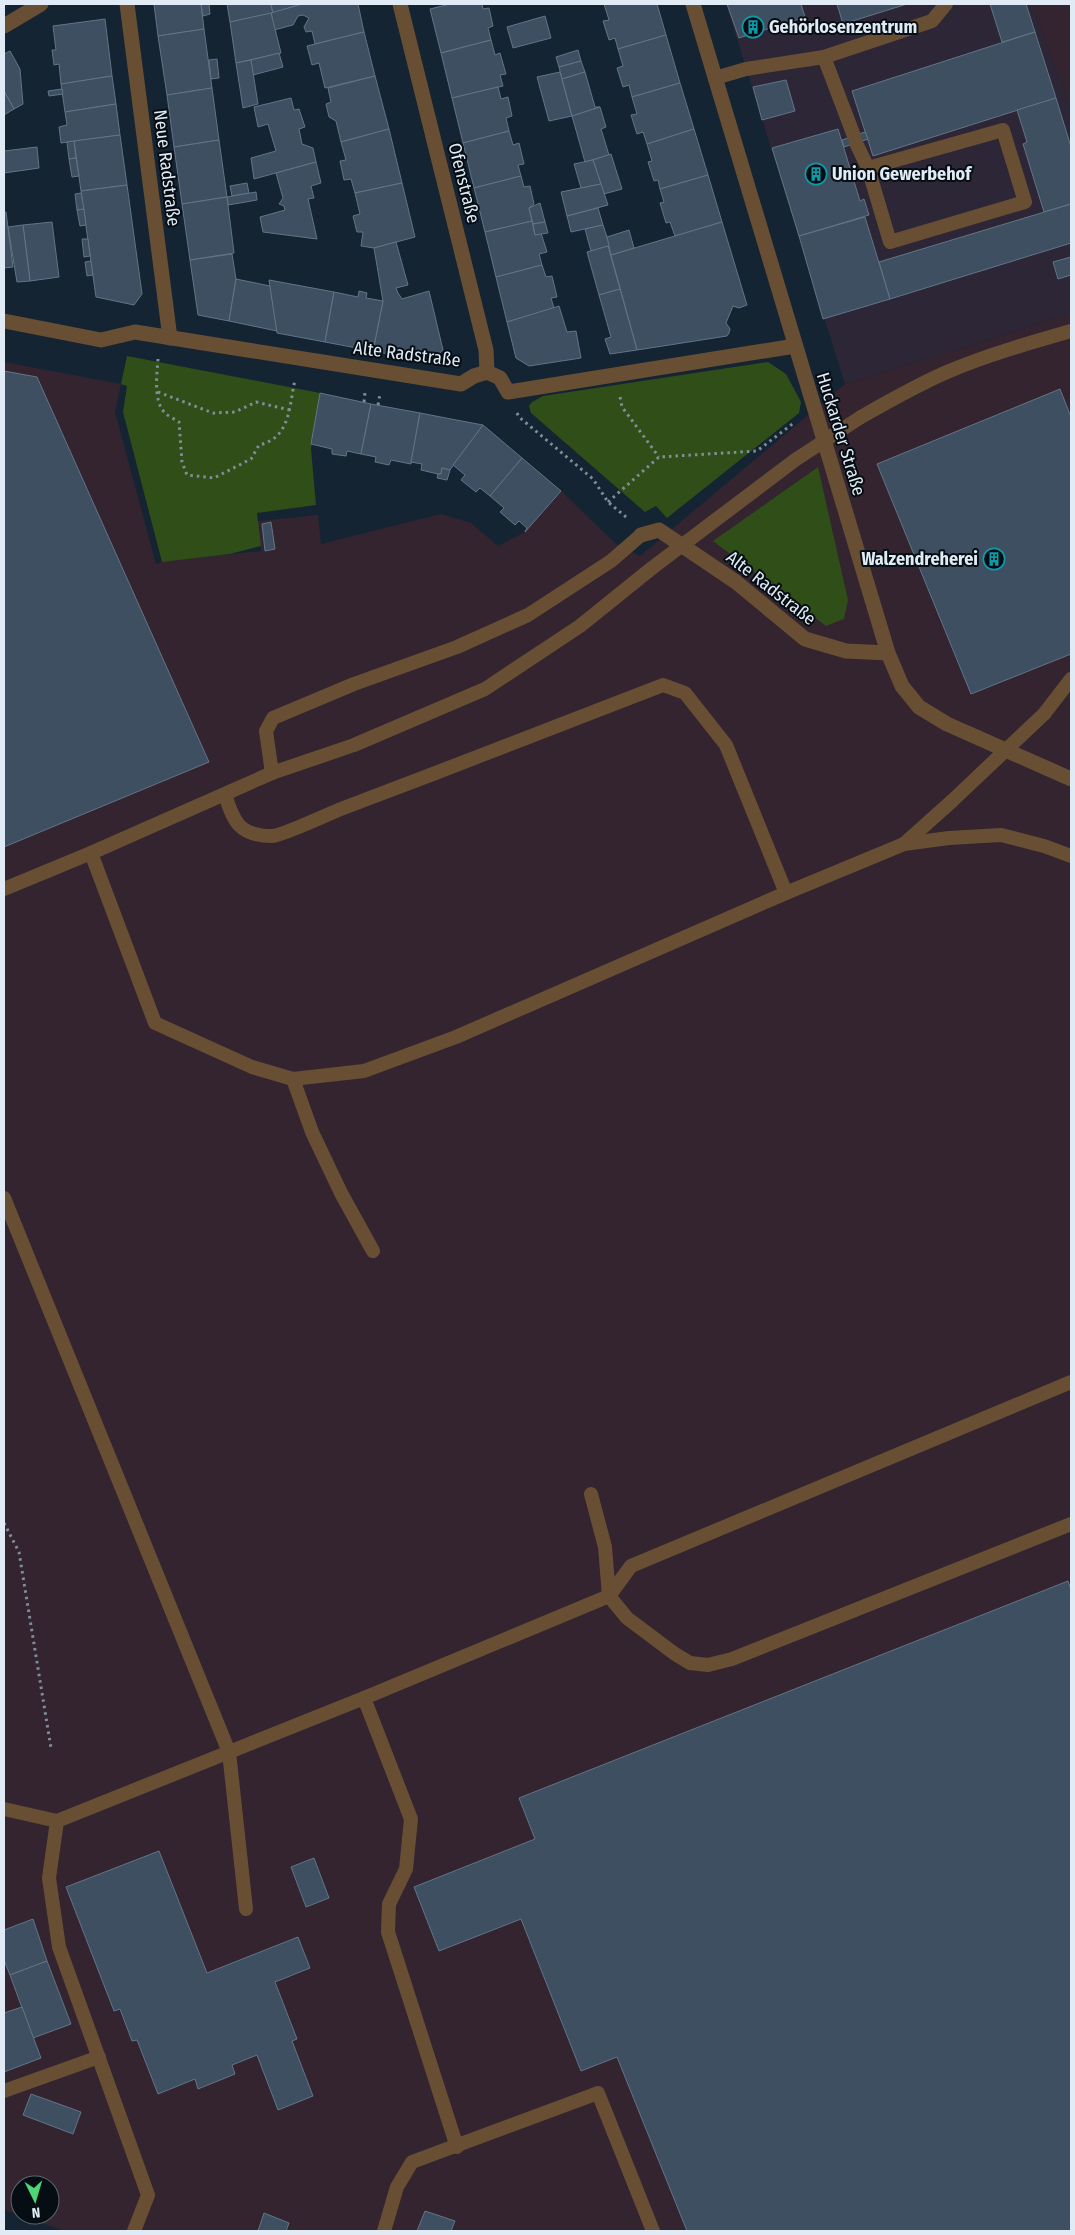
<svg xmlns="http://www.w3.org/2000/svg" width="1075" height="2235" font-family="'Fira Sans Condensed',sans-serif">
<style>
.commercial{fill:#2d2636}
.industrial{fill:#332430;fill-rule:evenodd}
.green{fill:#2f4e18}
.building{fill:#3d4f60;stroke:#627587}
.lines{fill:none;stroke-linecap:round;stroke-linejoin:round}
.path{stroke:#808e9a;stroke-width:3;stroke-dasharray:2.5 4;stroke-linecap:butt}
.service{stroke:#684f34;stroke-width:14}
.minor{stroke:#684f34;stroke-width:15}
.service-bridge{stroke:#684f34;stroke-width:14}
.labels{text-anchor:middle;stroke-width:4;stroke-linejoin:round;paint-order:stroke}
.poi-label{font-size:18px;font-weight:bold;fill:#e0ebf5;stroke:#060d13;text-anchor:start}
.street-label{font-size:18px;fill:#e0ebf5;stroke:#060d13}
</style>
<rect width="100%" height="100%" fill="#142433"/>
<!-- commercial -->
<polygon class="commercial" points="726,4 1032,4 1071,109 1071,314 845,384"/>
<!-- industrial -->
<g class="industrial">
<polygon points="1032,4 1071,4 1071,109"/>
<path d="M1071 314V2231H65L4 2210V362L121 384 115 412 156 564 165 561 261 551 257 521 318 515 321 544 441 514 471 523 498 546 525 532 561 491 616 544 640 556 845 384ZM20 2185H50V2215H20Z"/>
</g>
<!-- green -->
<g class="green">
<polygon points="127,356 320,393 311,449 316,505 257,513 261,546 230,554 162,562 123,412 127,386 121,384"/>
<polygon points="768,362 786,374 801,402 799,413 667,518 656,506 645,512 531,413 529,406 532,402 543,396"/>
<polygon points="818,467 848,600 844,619 826,626 713,541"/>
</g>
<!-- building -->
<g class="building">
<polygon points="154,4 201,4 204,29 158,36"/>
<polygon points="201,4 209,4 210,14 203,16"/>
<polygon points="227,4 271,4 273,13 230,22"/>
<polygon points="271,4 302,4 273,13"/>
<polygon points="302,4 358,4 364,32 315,44 312,31 306,32 304,27 309,18 303,15 298,16 293,25 274,30 271,13"/>
<polygon points="450,4 482,4 483,9 489,8 493,26 488,28 491,40 441,53 430,9"/>
<polygon points="604,4 657,4 666,35 618,49 615,38 609,40 603,21 609,20"/>
<polygon points="727,4 801,4 805,17 739,38"/>
<polygon points="837,4 907,4 843,24"/>
<polygon points="990,4 1026,4 1035,32 1002,42"/>
<polygon points="271,13 281,53 236,63 230,22"/>
<polygon points="545,16 551,38 513,48 507,27"/>
<polygon points="105,19 112,76 61,84 59,64 54,65 52,50 56,50 53,26"/>
<polygon points="204,29 212,88 167,95 158,36"/>
<polygon points="364,32 375,76 325,88 319,63 312,65 307,46"/>
<polygon points="1035,32 1056,98 873,156 852,91"/>
<polygon points="666,35 680,83 632,97 629,85 623,87 617,68 623,66 618,49"/>
<polygon points="491,40 495,55 500,53 506,74 500,75 503,86 452,98 441,53"/>
<polygon points="578,50 581,61 559,67 556,57"/>
<polygon points="10,51 20,69 23,104 14,109 4,91 4,54"/>
<polygon points="279,53 283,67 253,75 251,60"/>
<polygon points="217,59 219,78 211,79 209,60"/>
<polygon points="251,60 258,104 243,108 236,63"/>
<polygon points="581,61 585,72 562,79 559,67"/>
<polygon points="560,72 572,116 549,121 537,77"/>
<polygon points="585,72 595,107 600,107 572,116 562,79"/>
<polygon points="112,76 116,104 65,112 61,84"/>
<polygon points="375,76 389,129 341,142 336,121 329,117 326,104 331,102 328,88"/>
<polygon points="786,80 795,111 762,120 753,87"/>
<polygon points="680,83 694,129 647,144 643,132 637,134 631,115 637,114 632,97"/>
<polygon points="498,87 501,99 508,97 512,116 506,118 509,131 463,143 452,98"/>
<polygon points="212,88 219,140 174,147 167,95"/>
<polygon points="62,89 63,94 49,96 48,91"/>
<polygon points="4,91 14,109 4,115"/>
<polygon points="291,98 294,110 299,109 305,127 299,129 302,144 313,148 316,162 254,179 251,158 276,151 268,124 258,127 254,107"/>
<polygon points="1056,98 1071,147 1071,204 1044,212 1023,144 1027,142 1017,110"/>
<polygon points="116,104 120,135 61,143 59,127 67,125 65,112"/>
<polygon points="600,107 606,127 601,129 609,155 585,162 572,116"/>
<polygon points="389,129 402,183 355,193 351,179 344,180 340,161 346,160 341,142"/>
<polygon points="694,129 708,175 660,189 658,180 654,181 648,162 652,161 647,144"/>
<polygon points="838,129 860,201 864,199 869,215 799,236 772,148"/>
<polygon points="509,131 513,145 519,143 524,164 518,165 521,176 474,188 463,143"/>
<polygon points="865,132 868,139 844,147 842,140"/>
<polygon points="120,135 127,185 81,191 74,141"/>
<polygon points="219,140 227,197 182,204 174,147"/>
<polygon points="74,141 76,158 69,159 67,142"/>
<polygon points="37,147 39,168 4,173 4,151"/>
<polygon points="611,154 622,189 604,194 593,160"/>
<polygon points="76,158 79,176 72,177 69,159"/>
<polygon points="593,160 601,184 581,188 574,164"/>
<polygon points="316,162 321,183 311,186 314,198 308,199 317,239 263,232 260,217 285,210 284,206 279,204 283,198 276,173"/>
<polygon points="708,175 722,222 675,236 670,222 666,223 660,203 664,202 660,189"/>
<polygon points="521,176 524,187 530,186 534,204 529,208 532,221 485,232 474,188"/>
<polygon points="247,183 249,193 232,196 230,186"/>
<polygon points="402,183 415,237 374,248 361,246 363,232 357,232 353,216 360,214 355,193"/>
<polygon points="601,184 608,205 567,216 561,192"/>
<polygon points="127,185 142,294 134,305 96,297 81,191"/>
<polygon points="256,192 257,200 228,205 227,197"/>
<polygon points="81,193 84,209 77,210 75,194"/>
<polygon points="227,197 234,253 190,260 182,204"/>
<polygon points="540,203 545,222 533,224 529,208"/>
<polygon points="1071,204 1071,243 890,299 879,262"/>
<polygon points="598,208 603,225 571,232 567,216"/>
<polygon points="84,209 86,225 80,226 77,210"/>
<polygon points="4,212 6,212 13,267 4,268"/>
<polygon points="865,217 890,299 823,319 799,236"/>
<polygon points="532,221 535,235 541,233 547,252 539,254 542,265 496,277 485,232"/>
<polygon points="52,222 59,277 30,281 23,225"/>
<polygon points="545,222 548,233 535,235 533,224"/>
<polygon points="722,222 747,305 739,308 733,306 726,323 730,329 729,333 727,336 637,350 611,255"/>
<polygon points="23,225 30,281 17,282 8,227"/>
<polygon points="603,225 610,246 591,251 585,229"/>
<polygon points="629,230 634,248 611,255 607,237"/>
<polygon points="82,239 88,239 90,256 84,257"/>
<polygon points="396,242 408,285 396,288 398,293 402,299 429,291 443,350 431,362 373,351 383,301 374,248"/>
<polygon points="608,246 620,289 599,295 587,252"/>
<polygon points="232,254 236,279 229,321 198,315 190,260"/>
<polygon points="1071,257 1071,275 1058,279 1053,262"/>
<polygon points="91,261 93,275 87,276 85,262"/>
<polygon points="542,265 546,277 552,276 557,297 551,298 554,308 507,322 496,277"/>
<polygon points="236,279 270,286 277,331 229,321"/>
<polygon points="269,280 334,292 325,342 277,333"/>
<polygon points="620,289 637,350 610,354 605,339 611,337 599,295"/>
<polygon points="359,291 367,293 366,298 383,301 373,351 325,342 334,292 358,297"/>
<polygon points="559,306 567,332 576,331 581,358 529,366 516,358 507,322"/>
<polygon points="4,371 37,377 209,762 4,847"/>
<polygon points="1060,389 1071,417 1071,654 971,694 877,464"/>
<polygon points="320,393 371,404 361,454 347,451 346,456 332,454 332,449 311,444"/>
<polygon points="371,404 420,413 411,464 391,460 389,465 375,462 376,457 361,454"/>
<polygon points="420,413 451,419 483,425 450,470 442,468 441,474 438,474 421,470 422,464 411,462"/>
<polygon points="483,425 522,458 490,496 480,488 476,492 461,480 465,475 453,465"/>
<polygon points="522,458 561,491 525,532 527,528 519,521 515,525 500,512 504,508 490,496"/>
<polygon points="442,468 450,470 447,480 437,478 438,474 441,474"/>
<polygon points="271,522 275,549 265,551 262,524"/>
<polygon points="1068,1581 1071,1590 1071,2231 687,2231 617,2057 581,2071 521,1919 439,1951 414,1887 535,1839 519,1798"/>
<polygon points="159,1851 207,1973 298,1937 310,1968 275,1982 297,2039 292,2041 313,2096 278,2110 257,2055 232,2065 235,2074 198,2089 195,2079 158,2094 137,2040 132,2041 120,2009 114,2011 66,1887"/>
<polygon points="314,1858 329,1898 306,1907 291,1867"/>
<polygon points="33,1919 47,1961 10,1975 4,1960 4,1930"/>
<polygon points="47,1961 71,2024 33,2038 10,1975"/>
<polygon points="22,2007 41,2058 4,2072 4,2013"/>
<polygon points="31,2094 81,2112 73,2134 23,2115"/>
<polygon points="425,2211 455,2221 451,2231 417,2231"/>
<polygon points="264,2213 289,2223 286,2231 258,2231"/>
</g>
<g class="lines">
<!-- path -->
<g class="path">
<path d="M158 359C157 374 153 401 165 413 169 417 175 419 179 422L182 462 187 475 214 478 251 459 259 445C291 438 289 405 295 380"/>
<polyline points="158,392 213,413 235,412 256,402 290,410"/>
<polyline points="620,397 622,407 659,457"/>
<polyline points="364,402 365,392"/>
<polyline points="378,405 380,394"/>
<polyline points="517,413 519,417 593,479 608,502 626,517"/>
<polyline points="608,502 659,457 757,451 795,422"/>
<polyline points="4,1523 19,1552 51,1748"/>
</g>
<!-- service -->
<g class="service">
<polyline points="824,57 854,136"/>
<polyline points="715,78 746,69 824,57 932,21 946,4"/>
<polyline points="856,143 868,168 890,242 1025,202 1003,130 868,168"/>
<path d="M861 417C889 401 917 385 947 372 987 355 1029 343 1071 331"/>
<polyline points="641,535 611,561 528,615 457,647 354,684 273,718 266,731 272,773 354,745 485,689 580,626 652,568"/>
<polyline points="1044,714 1071,679"/>
<path d="M225 794C233 822 240 836 272 836 282 836 332 812 346 807 452 767 558 726 663 685L685 693 726 745 786 893 456 1037 364 1071 293 1079 252 1067 155 1023 91 853 272 773"/>
<polyline points="904,844 952,801"/>
<polyline points="4,889 91,853"/>
<polyline points="786,893 904,844 949,838 1001,835 1044,846 1071,856"/>
<polyline points="293,1079 312,1132 341,1193 373,1251"/>
<polyline points="4,1198 229,1752 246,1909"/>
<polyline points="591,1494 605,1547 609,1596 627,1618 675,1654 690,1663 708,1665 732,1659 1071,1524"/>
<polyline points="364,1698 411,1819 406,1869 389,1904 388,1932 457,2147"/>
<polyline points="4,1809 57,1821 364,1698 609,1596 631,1566 1071,1382"/>
<polyline points="57,1821 49,1878 59,1947 148,2195 134,2231"/>
<polyline points="4,2091 99,2057"/>
<polyline points="384,2231 397,2187 412,2162 598,2093 653,2231"/>
</g>
<!-- minor -->
<g class="minor">
<polyline points="127,4 170,338"/>
<polyline points="400,4 486,350 487,372"/>
<polyline points="693,4 888,653 902,686 919,707 947,724 1071,779"/>
<polyline points="4,26 41,4"/>
<polyline points="4,321 101,340 135,332 461,384 474,376 487,372 500,378 508,392 795,346"/>
<polyline points="641,535 659,530 736,582 805,639 846,651 888,653"/>
</g>
<!-- service-bridge -->
<g class="service-bridge">
<polyline points="652,568 795,460 861,417"/>
<polyline points="952,801 1044,714"/>
</g>
</g>
<!-- icons -->
<defs>
<g id="building-ring" transform="scale(1.125)"><circle r="9.5" fill="#060d13" stroke="#0f9aa8" stroke-width="1.5"/><path d="M-4-6H4V6H1V3H-1V6H-4ZM-2.5-4.3h1.7v1.8h-1.7ZM.8-4.3h1.7v1.8H.8ZM-2.5-1h1.7V.8h-1.7ZM.8-1h1.7V.8H.8Z" fill="#0f9aa8"/></g>
</defs>
<g fill-rule="evenodd">
<use href="#building-ring" x="753" y="27"/>
<use href="#building-ring" x="816" y="174"/>
<use href="#building-ring" x="994" y="559"/>
</g>
<g class="labels">
<!-- poi labels -->
<g class="poi-label">
<text x="769" y="33">Gehörlosenzentrum</text>
<text x="832" y="180">Union Gewerbehof</text>
<text x="978" y="565" text-anchor="end">Walzendreherei</text>
</g>
<!-- street labels -->
<g class="street-label">
<text transform="translate(167 168) rotate(83)" y="6">Neue Radstraße</text>
<text transform="translate(464 183) rotate(76)" y="6">Ofenstraße</text>
<text transform="translate(407 354) rotate(7)" y="6">Alte Radstraße</text>
<text transform="translate(841 434) rotate(73)" y="6">Huckarder Straße</text>
<text transform="translate(771 588) rotate(38)" y="6">Alte Radstraße</text>
</g>
</g>
<!-- border -->
<rect width="1075" height="2235" fill="none" stroke="#e0ebf5" stroke-width="10"/>
<!-- north arrow -->
<g transform="translate(35 2200) rotate(175)"><circle r="24" fill="#060d13" stroke="#5d666d"/>
<path d="M0-4L9 19L0 12L-9 19Z" fill="#4cd676"/>
<text y="-8" font-size="14" font-weight="bold" text-anchor="middle" fill="#e0ebf5">N</text>
</g>
</svg>
